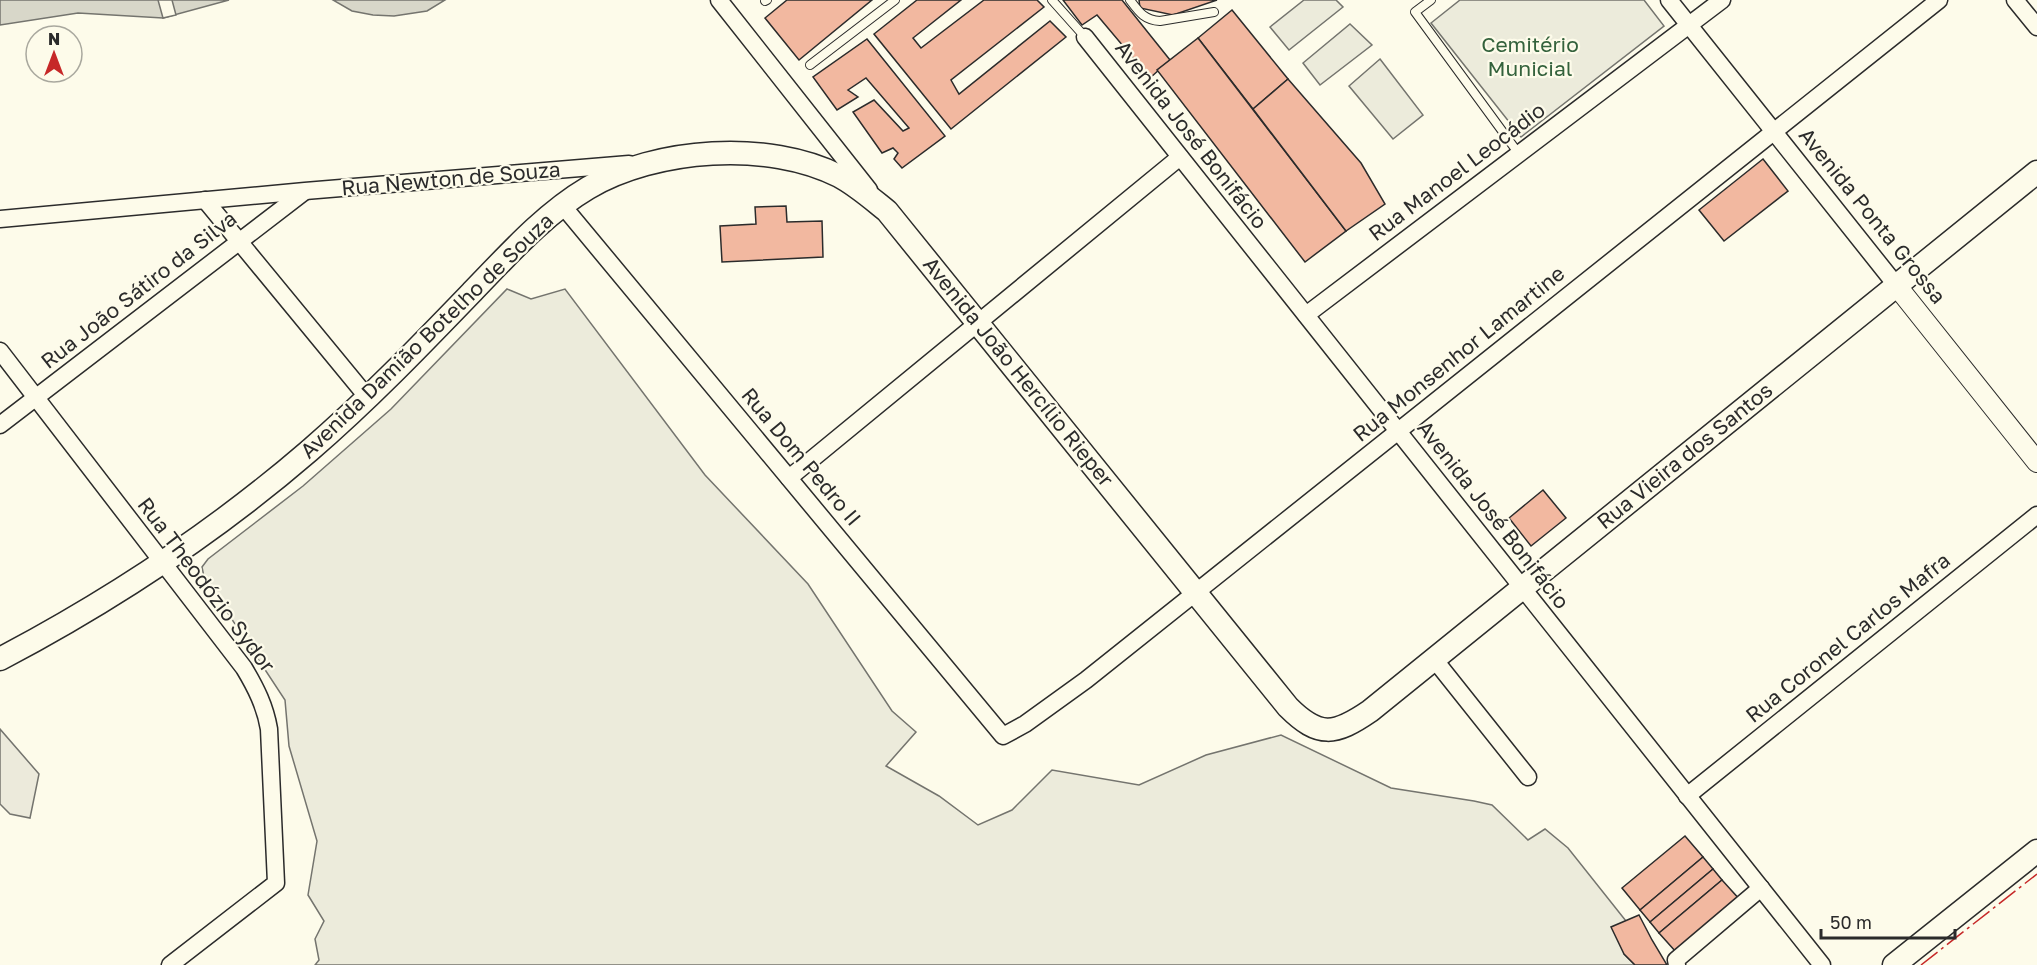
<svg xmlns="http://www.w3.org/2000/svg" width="2037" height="965" font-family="'Golos Text',sans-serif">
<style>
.green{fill:#ecebdb;stroke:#74746e;stroke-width:1.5}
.parking{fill:#eceadb;stroke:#74746e;stroke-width:1.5}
.water{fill:#d8d7c9;stroke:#74746e;stroke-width:1.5}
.pier{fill:#fdfbea;stroke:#74746e;stroke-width:1.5}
.building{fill:#f2b8a0;stroke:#2b2b2b;stroke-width:1.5}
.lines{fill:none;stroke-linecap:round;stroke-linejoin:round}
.service-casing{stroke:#2b2b2b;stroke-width:10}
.minor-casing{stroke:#2b2b2b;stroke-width:19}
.tertiary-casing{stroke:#2b2b2b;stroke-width:22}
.secondary-casing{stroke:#2b2b2b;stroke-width:25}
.service{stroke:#fdfbea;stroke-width:8}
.minor{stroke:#fdfbea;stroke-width:16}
.tertiary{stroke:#fdfbea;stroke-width:20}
.secondary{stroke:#fdfbea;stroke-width:22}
.power{stroke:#c62828;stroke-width:1.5;stroke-dasharray:21 4.5 3 4.5;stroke-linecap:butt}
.labels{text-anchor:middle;stroke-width:4.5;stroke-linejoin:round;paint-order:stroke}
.park-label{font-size:21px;fill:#34623c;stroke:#fdfbea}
.street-label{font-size:21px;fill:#2b2b2b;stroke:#fdfbea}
</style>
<rect width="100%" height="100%" fill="#fdfbea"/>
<!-- green -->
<g class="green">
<polygon points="1304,0 1336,0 1343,7 1289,50 1270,27"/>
<polygon points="1460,0 1644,0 1664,26 1521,137 1431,23"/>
<polygon points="1350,24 1372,45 1320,85 1303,63"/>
<polygon points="1380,59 1423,115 1393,139 1349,86"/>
<polygon points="507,289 531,299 565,289 705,475 808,584 892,711 916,732 886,766 939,796 978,825 1012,810 1052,770 1139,785 1206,755 1281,735 1391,788 1474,801 1492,805 1528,840 1545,829 1568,848 1626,921 1624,954 1635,965 315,965 319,960 315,939 324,921 308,895 317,841 289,746 285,700 204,577 202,567 208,559 303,486 391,409"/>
</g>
<!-- parking -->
<polygon class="parking" points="0,729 39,774 30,818 10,814 0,804"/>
<!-- water -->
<g class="water">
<polygon points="0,0 229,0 163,18 78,13 0,25"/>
<polygon points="333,0 445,0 427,11 394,16 373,15 352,11"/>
</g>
<!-- pier -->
<polygon class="pier" points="158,0 172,0 176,15 163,18"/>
<!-- building -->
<g class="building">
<polygon points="787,0 872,0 799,60 765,18"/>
<polygon points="917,0 961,0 913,38 921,48 984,0 1037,0 1044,7 951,80 959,94 1050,21 1066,37 951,129 874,34"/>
<polygon points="1063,0 1122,0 1170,60 1150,78 1097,15 1082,25"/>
<polygon points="1139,0 1217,0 1173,15 1140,8"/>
<polygon points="1232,10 1288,79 1253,109 1198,38"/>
<polygon points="1198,38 1346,231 1305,262 1157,70"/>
<polygon points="867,39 945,136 902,168 894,159 898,153 893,148 882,153 853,112 874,100 903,131 909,128 866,78 848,90 858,97 837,110 813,77"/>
<polygon points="1288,79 1361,163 1385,204 1346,231 1253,109"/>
<polygon points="1763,159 1788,191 1724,241 1699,210"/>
<polygon points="786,206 787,222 822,221 823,257 722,262 720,226 756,224 755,207"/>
<polygon points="1543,490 1566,518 1531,546 1509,518"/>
<polygon points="1685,836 1703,857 1640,910 1622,888"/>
<polygon points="1703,857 1713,869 1650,922 1640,910"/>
<polygon points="1713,869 1722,880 1659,933 1650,922"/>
<polygon points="1722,880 1741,901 1676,952 1659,933"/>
<polygon points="1639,915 1652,940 1667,965 1635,965 1624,954 1611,927"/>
</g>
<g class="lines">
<!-- service casing -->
<g class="service-casing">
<g id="service">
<polyline points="1052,0 1085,37"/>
<path d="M1130 0C1139 12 1144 20 1160 21L1214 12"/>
<polyline points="1431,0 1415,12 1519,154"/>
<polyline points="765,1 767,0"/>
<polyline points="810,65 895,0"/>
</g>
</g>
<!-- minor casing -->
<g class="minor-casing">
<g id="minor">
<polyline points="719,0 869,190"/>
<polyline points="1669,0 1896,285"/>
<polyline points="2015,0 2037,27"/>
<polyline points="1085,37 1822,965"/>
<polyline points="205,200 368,398"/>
<polyline points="563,206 1003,736 1025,724 1086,680 1939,0"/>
<polyline points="0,219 305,191 629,164"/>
<polyline points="1306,315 1722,0"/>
<path d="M0 351 244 668C256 688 265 706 269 729L276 883 170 965"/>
<polyline points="0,425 304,192"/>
<polyline points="789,478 1180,157"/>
<polyline points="1434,659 1528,777"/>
<polyline points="1687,796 2037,515"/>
<polyline points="1677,965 1676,960 1761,888"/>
</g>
</g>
<!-- tertiary casing -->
<g class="tertiary-casing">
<polyline id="tertiary" points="1896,285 2037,462"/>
</g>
<!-- secondary casing -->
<g class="secondary-casing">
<g id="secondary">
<path d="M0 659C110 601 215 532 309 451 367 401 419 347 472 292 507 256 544 214 588 188 655 148 769 140 839 176 856 185 872 199 887 211L1288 707C1319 738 1335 735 1370 711L2037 172"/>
<polyline points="1894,965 2037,851"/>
</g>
</g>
<!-- service -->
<use href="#service" class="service"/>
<!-- minor -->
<use href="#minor" class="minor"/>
<!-- tertiary -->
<use href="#tertiary" class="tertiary"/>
<!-- secondary -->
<use href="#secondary" class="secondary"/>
<!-- power -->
<polyline class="power" points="1921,965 2037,874"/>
</g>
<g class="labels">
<!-- park labels -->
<g class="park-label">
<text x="1530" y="52">Cemitério<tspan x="1530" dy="24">Municial</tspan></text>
</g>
<!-- street labels -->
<g class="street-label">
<text transform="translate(1191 135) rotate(52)" y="7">Avenida José Bonifácio</text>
<text transform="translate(1457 172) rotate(-37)" y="7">Rua Manoel Leocádio</text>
<text transform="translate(451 179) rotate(-5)" y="7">Rua Newton de Souza</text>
<text transform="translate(1872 216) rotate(51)" y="7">Avenida Ponta Grossa</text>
<text transform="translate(139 290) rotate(-38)" y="7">Rua João Sátiro da Silva</text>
<text transform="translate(427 336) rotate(-44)" y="7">Avenida Damião Botelho de Souza</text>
<text transform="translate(1459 354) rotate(-39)" y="7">Rua Monsenhor Lamartine</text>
<text transform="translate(1018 372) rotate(51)" y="7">Avenida João Hercílio Rieper</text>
<text transform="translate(1685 456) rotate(-39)" y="7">Rua Vieira dos Santos</text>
<text transform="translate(801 457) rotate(50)" y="7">Rua Dom Pedro II</text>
<text transform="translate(1493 515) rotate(52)" y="7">Avenida José Bonifácio</text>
<text transform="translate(206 585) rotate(53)" y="7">Rua Theodózio Sydor</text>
<text transform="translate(1848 638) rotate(-39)" y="7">Rua Coronel Carlos Mafra</text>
</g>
</g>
<!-- north arrow -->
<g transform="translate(54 54)"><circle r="28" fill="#fdfbea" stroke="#a9a89e" stroke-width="1.5"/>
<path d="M0-4.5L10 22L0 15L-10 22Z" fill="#c62828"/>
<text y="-9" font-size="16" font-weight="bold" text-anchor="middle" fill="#2b2b2b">N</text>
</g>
<!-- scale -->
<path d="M1821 929v9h134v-9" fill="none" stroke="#2b2b2b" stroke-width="3"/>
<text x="1830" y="929" font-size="18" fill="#2b2b2b" stroke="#fdfbea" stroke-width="4.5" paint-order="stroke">50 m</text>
</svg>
